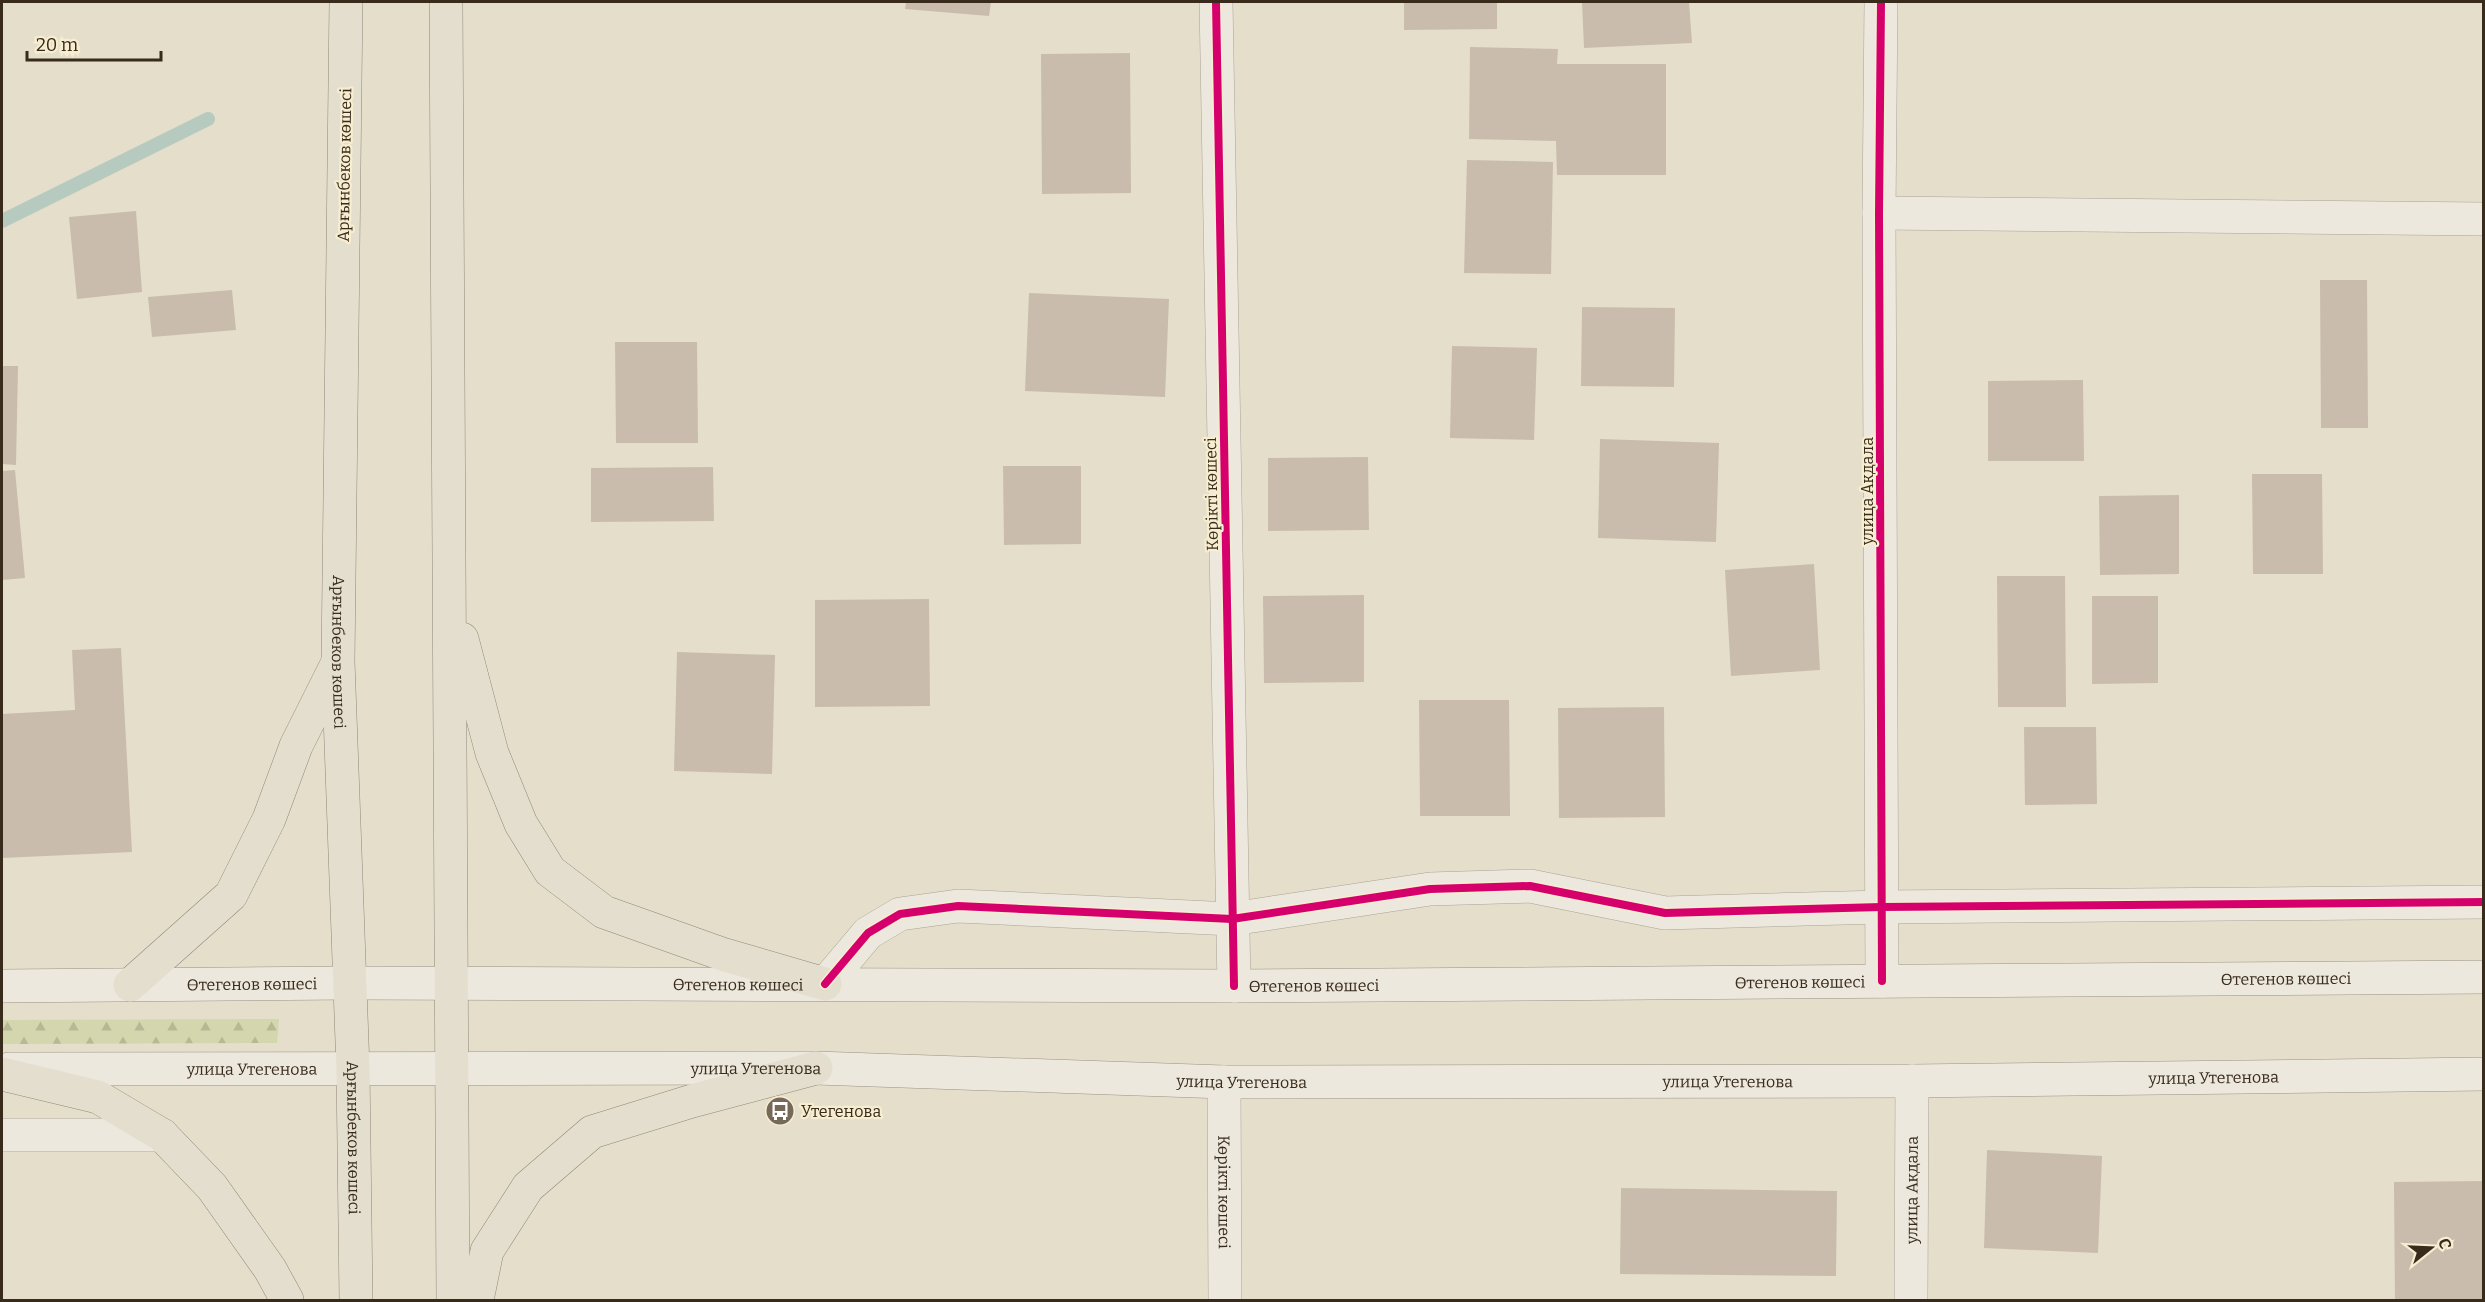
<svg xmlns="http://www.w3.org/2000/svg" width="2485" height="1302" font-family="Bitter,serif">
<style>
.forest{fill:url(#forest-firs)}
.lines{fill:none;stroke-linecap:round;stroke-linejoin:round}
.stream{stroke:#b7cabf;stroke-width:14}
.building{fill:#c9bcac}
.minor-casing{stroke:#aaa395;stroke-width:34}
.secondary-casing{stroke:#9a9284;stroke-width:34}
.primary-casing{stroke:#90887b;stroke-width:34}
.minor{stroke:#ede8dd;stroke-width:33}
.secondary{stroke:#ede8dd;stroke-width:33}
.primary{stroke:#e4dece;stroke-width:33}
.cycleway-casing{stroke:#f7edd0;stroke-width:11}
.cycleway{stroke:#d6006c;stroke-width:8}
.labels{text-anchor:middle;stroke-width:4.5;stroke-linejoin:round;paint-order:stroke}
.street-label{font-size:16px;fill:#392b1c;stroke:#f7edd0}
.poi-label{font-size:16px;fill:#392b1c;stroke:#f7edd0;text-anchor:start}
</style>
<defs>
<pattern id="forest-firs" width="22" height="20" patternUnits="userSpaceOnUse" patternTransform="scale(1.5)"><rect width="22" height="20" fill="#d4d6ad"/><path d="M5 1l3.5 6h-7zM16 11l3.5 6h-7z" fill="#b7b894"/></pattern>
</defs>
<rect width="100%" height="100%" fill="#e5decb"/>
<!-- forest -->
<polygon class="forest" points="279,1019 277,1043 2,1044 2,1020"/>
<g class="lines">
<!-- stream -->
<polyline class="stream" points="2,221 208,119"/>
</g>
<!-- building -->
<g class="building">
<polygon points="906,2 991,2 989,16 905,9"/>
<polygon points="1404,2 1497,2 1497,29 1404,30"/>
<polygon points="1582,2 1689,2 1692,43 1584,48"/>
<polygon points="1470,47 1558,49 1557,64 1666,64 1666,175 1557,175 1556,141 1469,139"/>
<polygon points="1130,53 1131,193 1042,194 1041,54"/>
<polygon points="1467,160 1553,162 1551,274 1464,273"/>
<polygon points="136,211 142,292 77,299 69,217"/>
<polygon points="2320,280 2367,280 2368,428 2321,428"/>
<polygon points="232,290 236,330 152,337 148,297"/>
<polygon points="1029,293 1169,299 1165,397 1025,391"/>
<polygon points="1582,307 1675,308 1674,387 1581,386"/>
<polygon points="615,342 697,342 698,443 616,443"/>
<polygon points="1452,346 1537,348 1534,440 1450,438"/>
<polygon points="2,366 18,366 16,465 2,464"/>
<polygon points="2083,380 2084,461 1988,461 1988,381"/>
<polygon points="1600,439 1719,443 1716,542 1598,538"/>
<polygon points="1368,457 1369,530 1268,531 1268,458"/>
<polygon points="1003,466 1081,466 1081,544 1004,545"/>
<polygon points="713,467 714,521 591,522 591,468"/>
<polygon points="15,470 25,578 2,580 2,471"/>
<polygon points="2252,474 2322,474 2323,574 2253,574"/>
<polygon points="2179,495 2179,574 2100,575 2099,496"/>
<polygon points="1814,564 1820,670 1731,676 1725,570"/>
<polygon points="1997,576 2065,576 2066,707 1998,707"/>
<polygon points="1364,595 1364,682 1264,683 1263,596"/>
<polygon points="2092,596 2158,596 2158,683 2092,684"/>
<polygon points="929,599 930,706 815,707 815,600"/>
<polygon points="121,648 132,852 2,858 2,714 75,710 72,650"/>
<polygon points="677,652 775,655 772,774 674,771"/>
<polygon points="1419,700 1509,700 1510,816 1420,816"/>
<polygon points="1664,707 1665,817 1559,818 1558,708"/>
<polygon points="2024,727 2096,727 2097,804 2025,805"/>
<polygon points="1987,1150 2102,1156 2098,1253 1984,1248"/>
<polygon points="2484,1181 2484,1300 2395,1300 2394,1182"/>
<polygon points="1621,1188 1837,1191 1836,1276 1620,1274"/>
</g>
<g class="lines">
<!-- minor casing -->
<g class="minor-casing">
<g id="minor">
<polyline points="1216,2 1234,986"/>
<polyline points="1881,2 1879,213 1882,981"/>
<polyline points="1879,213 2484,219"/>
<polyline points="825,984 868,933 900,914 958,906 1232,919 1430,889 1530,886 1665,913 1881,907 2484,902"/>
<path id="s1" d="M1224 1082 1225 1300"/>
<polyline points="2,1135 162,1135"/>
<path id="s2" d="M1911 1300 1912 1081"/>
</g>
</g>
<!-- secondary casing -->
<g class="secondary-casing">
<g id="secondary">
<path id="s3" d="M2 986 348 983 1234 986 2484 977"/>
<path id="s4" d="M9 1069 816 1068 1224 1082 1912 1081 2484 1074"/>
</g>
</g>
<!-- primary casing -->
<g class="primary-casing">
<g id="primary">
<path id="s5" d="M346 2 338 661 353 1069 356 1300"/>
<polyline points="446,2 453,1300"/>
<polyline points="462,639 492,753 521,824 550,871 604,912 722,954 825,984"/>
<polyline points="130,985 231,895 269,819 296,746 336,666"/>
<polyline points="2,1074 98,1097 162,1135 212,1187 270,1269 287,1300"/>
<polyline points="477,1300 487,1251 528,1187 592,1132 692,1101 816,1068"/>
</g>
</g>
<!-- minor -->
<use href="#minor" class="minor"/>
<!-- secondary -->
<use href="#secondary" class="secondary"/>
<!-- primary -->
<use href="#primary" class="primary"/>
<!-- cycleway casing -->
<g class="cycleway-casing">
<g id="cycleway">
<polyline points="1216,2 1234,986"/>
<polyline points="1881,2 1879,213 1882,981"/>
<polyline points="825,984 868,933 900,914 958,906 1232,919 1430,889 1530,886 1665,913 1881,907 2484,902"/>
</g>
</g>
<!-- cycleway -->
<use href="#cycleway" class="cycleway"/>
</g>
<!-- icons -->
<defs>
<g id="bus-disc" transform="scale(1.5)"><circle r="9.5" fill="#756a59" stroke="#f7edd0"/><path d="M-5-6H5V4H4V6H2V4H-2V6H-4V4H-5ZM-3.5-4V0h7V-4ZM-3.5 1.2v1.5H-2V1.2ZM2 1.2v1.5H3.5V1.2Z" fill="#fff"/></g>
</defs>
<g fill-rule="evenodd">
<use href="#bus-disc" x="780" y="1111"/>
</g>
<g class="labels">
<!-- street labels -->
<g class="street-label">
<text transform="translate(344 165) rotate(-89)" y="6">Арғынбеков көшесі</text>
<text transform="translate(1867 491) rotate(-90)" y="6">улица Акдала</text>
<text transform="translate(1211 494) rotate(-91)" y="6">Көрікті көшесі</text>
<text dy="6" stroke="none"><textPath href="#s5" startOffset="650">Арғынбеков көшесі</textPath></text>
<text dy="6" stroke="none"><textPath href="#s3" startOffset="2284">Өтегенов көшесі</textPath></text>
<text dy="6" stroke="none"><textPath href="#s3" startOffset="1798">Өтегенов көшесі</textPath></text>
<text dy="6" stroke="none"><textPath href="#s3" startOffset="250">Өтегенов көшесі</textPath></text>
<text dy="6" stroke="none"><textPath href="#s3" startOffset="736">Өтегенов көшесі</textPath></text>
<text dy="6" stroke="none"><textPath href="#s3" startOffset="1312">Өтегенов көшесі</textPath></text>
<text dy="6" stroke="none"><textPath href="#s4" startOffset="243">улица Утегенова</textPath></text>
<text dy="6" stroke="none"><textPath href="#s4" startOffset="747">улица Утегенова</textPath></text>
<text dy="6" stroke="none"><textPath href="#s4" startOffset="2205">улица Утегенова</textPath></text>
<text dy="6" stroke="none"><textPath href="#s4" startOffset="1233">улица Утегенова</textPath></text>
<text dy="6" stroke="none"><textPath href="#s4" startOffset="1719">улица Утегенова</textPath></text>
<text dy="6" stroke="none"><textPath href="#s5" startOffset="1136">Арғынбеков көшесі</textPath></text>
<text dy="6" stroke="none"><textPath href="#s1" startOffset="110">Көрікті көшесі</textPath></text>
<text dy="6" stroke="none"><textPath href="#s2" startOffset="110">улица Акдала</textPath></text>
</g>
<!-- poi labels -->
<g class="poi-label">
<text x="801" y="1117">Утегенова</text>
</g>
</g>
<!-- border -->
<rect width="2485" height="1302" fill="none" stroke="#392b1c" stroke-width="6"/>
<!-- north arrow -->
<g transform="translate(2431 1248) rotate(72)" stroke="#f7edd0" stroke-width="4.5" paint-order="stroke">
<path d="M0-4.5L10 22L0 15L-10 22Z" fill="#392b1c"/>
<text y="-9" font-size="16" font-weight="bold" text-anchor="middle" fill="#392b1c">С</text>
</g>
<!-- scale -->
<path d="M27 51v9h134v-9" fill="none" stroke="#392b1c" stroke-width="3"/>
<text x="36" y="51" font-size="18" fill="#392b1c" stroke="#f7edd0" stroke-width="4.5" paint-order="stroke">20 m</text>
</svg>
